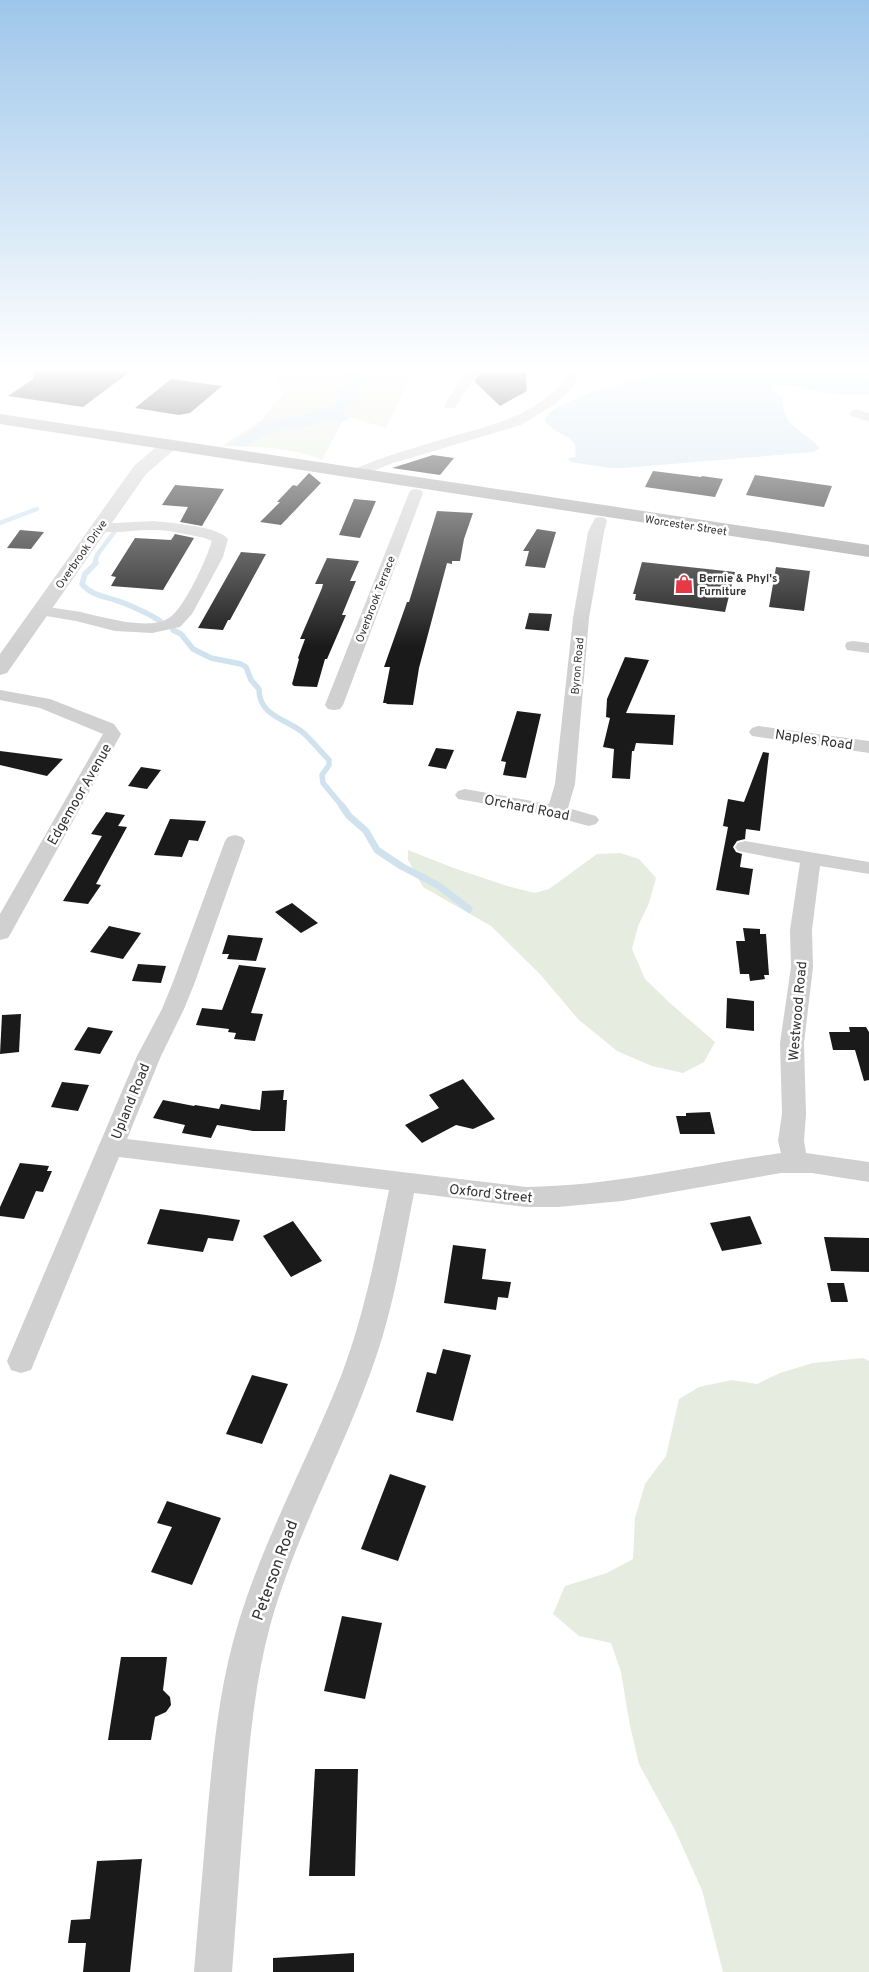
<svg xmlns="http://www.w3.org/2000/svg" width="869" height="1972" font-family="Overpass,sans-serif">
<style>
.green{fill:#e6ecdf}
.water{fill:#cfe2ee}
.lines{fill:none;stroke-linecap:round;stroke-linejoin:round}
.stream-far2{stroke:#cfe2ee;stroke-width:4.5}
.stream-far1{stroke:#cfe2ee;stroke-width:5.5}
.stream{stroke:#cfe2ee;stroke-width:7}
.building{fill:#1a1a1a}
.minor{fill:#d0d0d0;fill-rule:evenodd}
.tertiary{fill:#d0d0d0;fill-rule:evenodd}
.trunk{fill:#a2a2a2;fill-rule:evenodd}
.labels{text-anchor:middle;stroke-width:5;stroke-linejoin:round;paint-order:stroke}
.far-street-label{font-size:11px;fill:#333;stroke:#fff}
.far-poi-label{font-size:11px;font-weight:bold;fill:#333;stroke:#fff;text-anchor:start}
.street-label{font-size:14px;fill:#333;stroke:#fff}
.near-street-label{font-size:16px;fill:#333;stroke:#fff}
</style>
<rect width="100%" height="100%" fill="#fff"/>
<!-- green -->
<g class="green">
<path d="M272 371H413L386 428 345 416 322 460C290 447 256 447 222 446L262 420 283 394Z"/>
<polygon points="408,850 451,867 507,886 535,893 549,889 597,854 620,853 639,859 656,878 649,903 638,926 632,949 645,979 671,1004 715,1042 704,1062 683,1073 652,1066 617,1051 578,1019 539,973 491,926 423,887 408,860"/>
<polygon points="863,1358 869,1361 869,1972 723,1972 702,1890 674,1828 639,1764 630,1726 621,1672 611,1643 579,1636 553,1614 565,1586 607,1573 633,1559 635,1518 645,1484 666,1456 679,1399 699,1387 732,1380 757,1384 780,1373 813,1363"/>
</g>
<!-- water -->
<g class="water">
<path d="M345 371H363C365 380 356 388 359 399L343 413 349 418 346 421 325 420 297 429 288 428 267 434 244 447 230 445 261 424 320 411 336 404 346 378Z"/>
<path d="M666 371H869V394C857 394 845 395 834 394 817 392 787 381 772 387V390L783 397C781 428 802 428 820 448L813 452 624 468H611L570 462 568 458 576 457C575 453 576 449 575 445 574 436 549 432 545 420L548 414 558 407 593 391 615 387 625 382Z"/>
</g>
<g class="lines">
<!-- stream-far2 -->
<g class="stream-far2">
<polyline points="0,523 37,509"/>
<polyline points="94,565 97,555 115,531"/>
</g>
<!-- stream-far1 -->
<g class="stream-far1">
<path d="M96 563 85 574 82 584C93 597 106 596 121 602 134 607 148 613 160 621"/>
<path d="M173 630 181 634 193 649 211 658 241 664 246 667 251 680 259 689C259 715 283 718 301 731 309 737 321 752 329 760V765L322 775 323 783 343 807"/>
</g>
<!-- stream -->
<polyline class="stream" points="342,806 349,816 366,831 377,850 401,866 439,886 469,909"/>
</g>
<!-- building -->
<g class="building">
<polygon points="33,371 131,371 83,407 8,396 33,379"/>
<polygon points="481,372 524,372 526,374 527,391 500,406 474,381"/>
<polygon points="171,379 222,386 190,413 179,415 135,408"/>
<polygon points="433,455 454,458 440,475 392,468"/>
<polygon points="653,471 701,477 702,476 723,479 715,497 645,487"/>
<polygon points="309,473 321,483 281,525 260,522 280,502 277,502 293,485 297,486"/>
<polygon points="755,475 832,486 824,507 746,495"/>
<polygon points="175,485 224,489 202,526 180,522 188,507 162,505"/>
<polygon points="354,499 376,501 360,538 339,535"/>
<polygon points="437,511 473,513 464,539 460,561 452,561 452,564 447,563 419,668 413,705 386,704 387,703 383,703 390,667 384,667 407,602 409,602"/>
<polygon points="537,529 556,532 545,568 525,566 529,551 523,551"/>
<polygon points="20,530 44,532 31,549 7,548"/>
<polygon points="175,534 194,538 163,590 111,586 116,577 111,576 135,538 171,540"/>
<polygon points="241,552 266,554 230,620 228,620 223,630 198,628"/>
<polygon points="327,558 359,561 350,581 356,581 342,615 346,615 327,659 325,659 317,687 294,686 292,684 299,659 298,658 305,639 300,639 322,588 323,584 315,584"/>
<polygon points="642,562 735,572 725,612 635,600 636,594 633,594"/>
<polygon points="776,567 810,571 804,611 769,607"/>
<polygon points="529,613 552,614 549,631 525,629"/>
<polygon points="625,657 649,660 626,713 675,715 673,745 636,743 634,751 632,751 630,779 612,778 614,749 603,747 610,718 606,717 607,699"/>
<polygon points="517,711 541,714 526,778 503,775 506,762 501,761"/>
<polygon points="436,748 454,750 446,769 428,766"/>
<polygon points="0,751 63,759 47,776 0,765"/>
<polygon points="763,752 769,753 760,831 746,829 745,839 737,841 733,847 736,852 742,854 740,867 753,869 749,895 716,890 728,827 723,826 728,799 744,802"/>
<polygon points="141,767 161,770 147,789 128,786"/>
<polygon points="106,812 125,815 118,826 127,827 96,884 101,885 88,904 63,901 102,836 91,834"/>
<polygon points="170,819 206,821 198,841 189,840 182,857 154,855"/>
<polygon points="292,903 318,923 301,933 275,912"/>
<polygon points="109,926 141,933 123,959 90,952"/>
<polygon points="743,928 760,929 760,934 766,934 769,975 764,975 765,979 750,981 749,974 740,974 736,941 745,941"/>
<polygon points="228,935 263,938 256,961 227,959 229,954 222,954"/>
<polygon points="138,964 166,966 161,983 132,981"/>
<polygon points="239,965 266,968 251,1013 263,1014 255,1041 234,1039 236,1033 228,1032 229,1029 196,1025 202,1008 222,1010"/>
<polygon points="727,998 754,1001 754,1031 726,1028"/>
<polygon points="21,1014 19,1052 0,1054 2,1015"/>
<polygon points="88,1027 113,1031 100,1054 74,1050"/>
<polygon points="849,1027 866,1027 869,1032 869,1080 864,1081 855,1050 833,1050 829,1032 850,1032"/>
<polygon points="463,1079 495,1119 473,1129 456,1125 422,1143 405,1125 439,1108 429,1095"/>
<polygon points="62,1082 89,1085 78,1111 51,1107"/>
<polygon points="284,1090 283,1100 287,1100 285,1131 253,1131 217,1125 211,1138 182,1133 185,1125 153,1118 163,1100 194,1106 195,1105 219,1109 221,1104 260,1110 262,1091"/>
<polygon points="710,1112 715,1134 680,1134 676,1116 686,1116 686,1113"/>
<polygon points="20,1163 49,1166 47,1171 52,1171 43,1192 36,1191 24,1219 0,1216 0,1207"/>
<polygon points="160,1209 206,1215 240,1220 233,1241 208,1238 203,1252 147,1244"/>
<polygon points="750,1216 762,1244 722,1251 710,1223"/>
<polygon points="293,1221 322,1261 291,1277 263,1236"/>
<polygon points="824,1237 869,1238 869,1272 831,1271"/>
<polygon points="453,1245 486,1249 482,1279 511,1282 508,1298 498,1297 496,1310 444,1303"/>
<polygon points="827,1283 844,1283 848,1302 831,1302"/>
<polygon points="443,1349 471,1355 453,1421 416,1412 427,1372 436,1374"/>
<polygon points="252,1375 288,1384 262,1444 226,1434"/>
<polygon points="390,1474 426,1486 398,1561 361,1549"/>
<polygon points="167,1501 221,1518 192,1585 151,1572 172,1527 157,1523"/>
<polygon points="342,1616 382,1623 365,1699 324,1691"/>
<polygon points="121,1657 167,1657 163,1690 170,1697 171,1705 166,1712 155,1717 151,1740 108,1740"/>
<polygon points="315,1769 358,1769 355,1876 309,1876"/>
<polygon points="142,1859 130,1972 83,1972 86,1943 68,1943 71,1920 90,1919 97,1861"/>
<polygon points="354,1953 354,1972 273,1972 273,1958"/>
</g>
<g class="lines">
<!-- minor -->
<g class="minor">
<polygon points="467,371 479,371 455,408 445,408 444,405"/>
<path d="M571 371H583L570 390 555 404 521 425 390 464 362 476H352L350 473 352 470C384 456 417 447 450 437 495 424 543 414 571 371Z"/>
<polygon points="856,409 869,413 869,422 851,416 849,413"/>
<polygon points="416,489 421,490 423,493 343,705 340,709 334,710 328,709 325,705 409,493 411,490"/>
<polygon points="600,517 605,518 607,521 604,532 589,618 575,784 568,808 596,816 599,820 596,824 589,826 539,813 458,799 455,795 458,791 465,789 549,804 555,784 573,618 588,532 595,518"/>
<path d="M154 521C171 523 218 526 228 539L223 557 192 614 180 627 152 633 115 631 76 621 34 614 32 611 34 608 40 606C52 608 63 609 75 611 98 615 148 632 169 618 184 609 207 558 212 541L205 538C189 535 171 530 154 530 134 529 115 535 95 530L93 527 95 524Z"/>
<polygon points="853,641 869,643 869,653 847,650 845,646 847,642"/>
<polygon points="0,690 50,699 114,724 121,734 11,933 8,938 0,940 0,914 103,734 40,708 0,700"/>
<polygon points="758,726 869,741 869,753 752,736 749,732 752,728"/>
<path d="M235 835 242 837 245 841 195 982 184 1009 161 1056 127 1139 526 1187C613 1186 696 1165 781 1153L778 1141 782 1114 780 1043 791 967 790 930 800 863 738 851 735 847 738 843 745 841 869 862V874L820 866 812 930 813 967 804 1043 806 1114 804 1141 806 1153 869 1162V1182L812 1173H781L622 1201 558 1207H526L414 1193C402 1254 392 1316 370 1374 339 1459 294 1539 270 1626 253 1690 248 1756 243 1823 239 1872 236 1922 232 1972H194C198 1921 203 1869 207 1818 213 1752 219 1687 238 1624 264 1538 308 1459 341 1376 364 1316 376 1253 389 1190L119 1157 31 1370 21 1373 11 1370 7 1361 137 1056 162 1009 173 982 225 841 228 837Z"/>
</g>
<!-- tertiary -->
<polygon class="tertiary" points="169,440 175,441 177,445 175,449 146,474 7,673 0,675 0,654 134,466 163,441"/>
<!-- trunk -->
<polygon class="trunk" points="0,414 869,545 869,557 0,424"/>
</g>
<!-- sky -->
<linearGradient id="sky" x2="0" y2="1"><stop stop-color="#9ec6ea"/><stop offset="0.57" stop-color="#fff"/><stop offset="1" stop-color="#fff" stop-opacity="0"/></linearGradient>
<rect width="869" height="647" fill="url(#sky)"/>
<!-- icons -->
<defs>
<g id="shop-bare" transform="scale(1.5)"><path d="M-5-2.5h2.3a2.7 3.5 0 0 1 5.4 0H5L5.5 6h-11ZM-1.5-2.5h3a1.5 2.3 0 0 0-3 0Z" fill="#e63946" stroke="#fff" stroke-width="2.5" paint-order="stroke"/></g>
</defs>
<g fill-rule="evenodd">
<use href="#shop-bare" x="684" y="584"/>
</g>
<g class="labels">
<!-- far-street labels -->
<g class="far-street-label">
<text transform="translate(686 525) rotate(9)" y="4">Worcester Street</text>
<text transform="translate(81 554) rotate(-55)" y="4">Overbrook Drive</text>
<text transform="translate(375 599) rotate(-69)" y="4">Overbrook Terrace</text>
<text transform="translate(577 666) rotate(-85)" y="4">Byron Road</text>
</g>
<!-- far-poi labels -->
<g class="far-poi-label">
<text x="699" y="582">Bernie &amp; Phyl's<tspan x="699" dy="13">Furniture</tspan></text>
</g>
<!-- street labels -->
<g class="street-label">
<text transform="translate(814 739) rotate(8)" y="5">Naples Road</text>
<text transform="translate(79 794) rotate(-60)" y="5">Edgemoor Avenue</text>
<text transform="translate(527 807) rotate(11)" y="5">Orchard Road</text>
<text transform="translate(797 1011) rotate(-85)" y="5">Westwood Road</text>
<text transform="translate(130 1101) rotate(-68)" y="5">Upland Road</text>
<text transform="translate(491 1193) rotate(6)" y="5">Oxford Street</text>
</g>
<!-- near-street labels -->
<g class="near-street-label">
<text transform="translate(274 1570) rotate(-70)" y="6">Peterson Road</text>
</g>
</g>
</svg>
